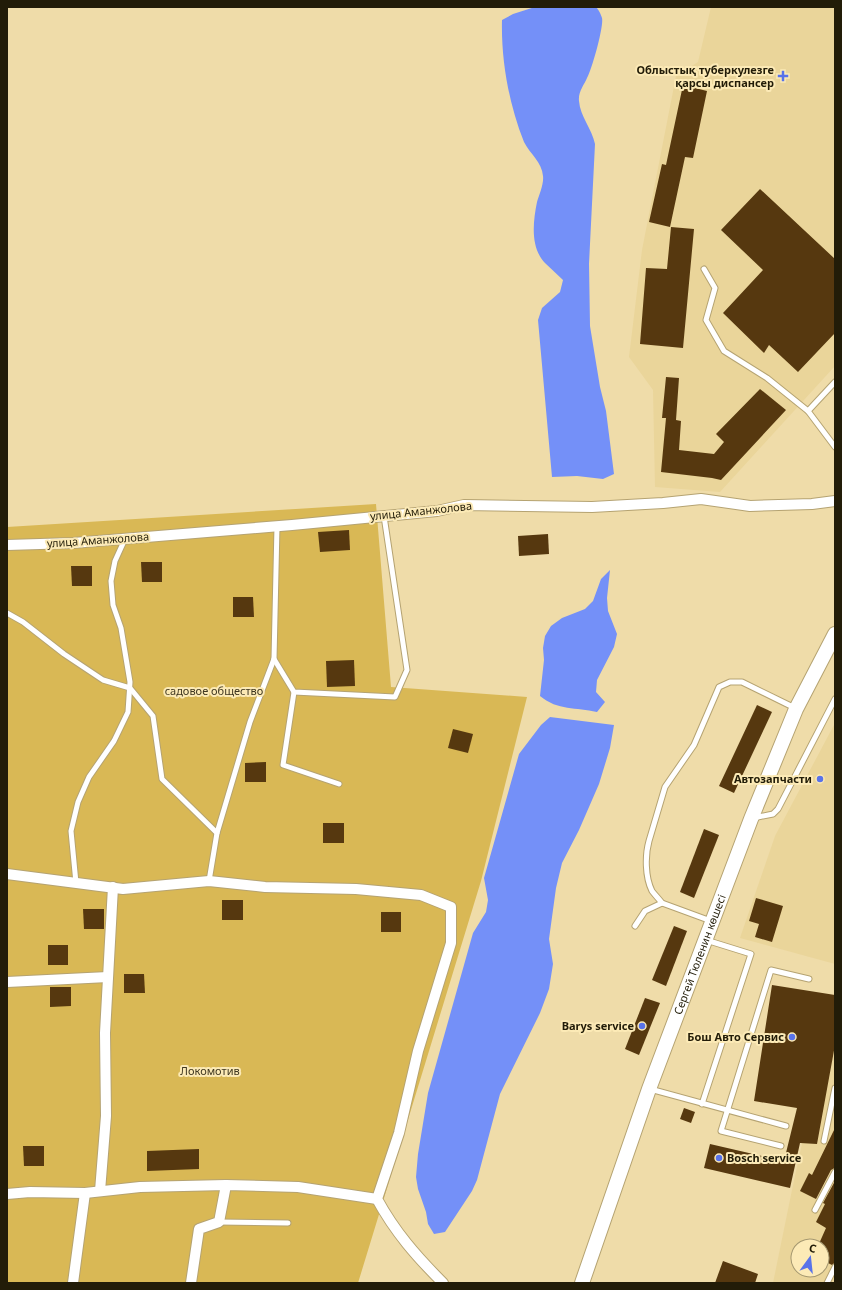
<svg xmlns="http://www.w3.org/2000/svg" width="842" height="1290" font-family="'Noto Sans',sans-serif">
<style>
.built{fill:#ead59a;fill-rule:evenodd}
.green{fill:#d9b855}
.water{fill:#7490f8}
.building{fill:#56380f}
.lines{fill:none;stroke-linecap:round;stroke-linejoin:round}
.service-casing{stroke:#b5a372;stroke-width:7}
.minor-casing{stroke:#b5a372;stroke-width:12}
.secondary-casing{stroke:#b5a372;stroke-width:16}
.service{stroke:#fff;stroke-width:5}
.minor{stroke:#fff;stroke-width:10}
.secondary{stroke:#fff;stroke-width:14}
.poi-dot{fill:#5973e9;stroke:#fceab6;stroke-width:1.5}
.labels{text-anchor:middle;stroke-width:4;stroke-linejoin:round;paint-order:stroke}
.poi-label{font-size:11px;font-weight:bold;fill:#221c08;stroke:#fceab6;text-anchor:end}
.street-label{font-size:11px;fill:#221c08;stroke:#fceab6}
.park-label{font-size:11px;fill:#3f3720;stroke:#fceab6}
</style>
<rect width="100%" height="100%" fill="#efdca9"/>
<!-- built -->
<g class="built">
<polygon points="711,7 835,7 835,366 720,492 655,487 653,390 629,357 642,250 676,76 698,62"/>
<polygon points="835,723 835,964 740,938 775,836"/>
<path d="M835 990V1283H773L792 1190ZM798 1246H822V1270H798Z"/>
</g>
<!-- green -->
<polygon class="green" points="376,504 391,687 527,697 481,881 358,1283 7,1283 7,527"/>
<!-- water -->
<g class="water">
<path d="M535 7H596C598 9 601 14 602 18 604 26 592 69 587 78 584 85 578 92 579 101 580 116 592 129 595 144L589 264 590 326 600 387 606 411 614 474 603 479 577 476 552 477 538 320 542 308 560 292 563 280C557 274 551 269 545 263 530 247 533 222 537 202 539 195 544 184 543 176 542 162 530 154 524 142 509 104 501 61 502 20L513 14Z"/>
<path d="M610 570 607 598 608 611 617 634 614 647 597 680 596 692 605 702 597 712C576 707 558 711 540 696L544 660 543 648 545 636 551 626 562 618 585 609 593 601 601 579Z"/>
<polygon points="550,717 614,725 610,748 599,784 579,830 562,863 556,888 549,939 553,964 549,989 540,1013 500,1094 477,1180 472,1191 445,1232 434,1234 428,1224 426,1212 418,1189 416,1177 418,1154 428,1093 473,933 486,912 488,900 484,878 519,754 541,725"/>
</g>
<!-- building -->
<g class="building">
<polygon points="683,85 707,91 693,158 685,157 670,227 649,222 662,164 666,165"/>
<polygon points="760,189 835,259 835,333 798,372 769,345 764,353 723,313 763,270 721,230"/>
<polygon points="671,227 694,229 683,348 640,344 646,268 667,269"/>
<polygon points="666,377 679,378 676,420 681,421 679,450 714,454 724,442 716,434 760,389 786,410 721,480 712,478 661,472 666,418 662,418"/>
<polygon points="349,530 350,550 320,552 318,532"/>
<polygon points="548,534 549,554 519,556 518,536"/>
<polygon points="141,562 162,562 162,582 142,582"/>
<polygon points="71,566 92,566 92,586 72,586"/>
<polygon points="233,597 253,597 254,617 233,617"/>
<polygon points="354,660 355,686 327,687 326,661"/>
<polygon points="757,705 772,712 734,793 719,786"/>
<polygon points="453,729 473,734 468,753 448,748"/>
<polygon points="266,762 266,782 245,782 245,763"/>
<rect x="323" y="823" width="21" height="20"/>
<polygon points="704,829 719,835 694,898 680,892"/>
<polygon points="756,898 783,906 772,942 755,937 759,924 749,921"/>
<rect x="222" y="900" width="21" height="20"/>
<polygon points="83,909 104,909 104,929 84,929"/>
<rect x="381" y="912" width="20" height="20"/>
<polygon points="674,926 687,931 666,986 652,980"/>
<rect x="48" y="945" width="20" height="20"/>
<polygon points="124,974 144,974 145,993 124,993"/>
<polygon points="772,985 835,995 835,1045 817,1144 800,1143 790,1188 704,1168 710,1144 784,1161 797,1108 754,1101"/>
<polygon points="50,987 71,987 71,1006 50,1007"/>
<polygon points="645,998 660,1003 639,1055 625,1049"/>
<polygon points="684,1108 695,1112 691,1123 680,1119"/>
<polygon points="835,1128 835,1168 831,1170 816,1199 800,1191 809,1173 812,1175"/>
<polygon points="23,1146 44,1146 44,1166 24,1166"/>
<polygon points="199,1149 199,1169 147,1171 147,1151"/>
<polygon points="835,1181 835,1263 832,1265 822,1260 822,1246 818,1246 826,1228 816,1222 825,1204 823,1203"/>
<polygon points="723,1261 758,1274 755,1283 715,1283"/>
</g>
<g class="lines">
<!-- service casing -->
<g class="service-casing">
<g id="service">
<polyline points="704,269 715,288 706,320 724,351 767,378 808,411"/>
<polyline points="835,382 808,411 835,447"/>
<polyline points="7,613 23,622 64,654 103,680 130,688 153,716 162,779 217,833 209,881"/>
<polyline points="274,659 294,692 395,697 407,670 384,516"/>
<polyline points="294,692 283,765 339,784"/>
<polyline points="753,818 773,814 778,809 835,699"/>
<polyline points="217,833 250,722 274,659 277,526"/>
<polyline points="76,883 71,831 78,802 89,777 114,741 128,712 130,682 121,628 113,605 111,581 115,561 125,539"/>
<path d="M662 903C659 899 655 895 652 891 645 877 645 855 649 841L665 787 694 745 719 687 730 682H742L795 708"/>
<polyline points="635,926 645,911 662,903 711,921"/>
<polyline points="650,1089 786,1126"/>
<polyline points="702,1104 751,954 706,940"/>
<polyline points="824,1141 835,1088"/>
<polyline points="781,1146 721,1131 771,970 809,979"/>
<polyline points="815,1210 835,1172"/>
<polyline points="219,1222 288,1223"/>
<polyline points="827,1283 835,1267"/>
</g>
</g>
<!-- minor casing -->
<g class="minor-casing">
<g id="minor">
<polyline points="7,545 73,543 292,525 437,511 464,505 592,507 663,503 701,499 750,506 812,504 835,501"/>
<path d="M7 874 123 889 209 881 265 887 356 889 421 895 451 907V943L418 1051 399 1133 377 1199C395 1232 416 1256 443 1283"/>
<polyline points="7,982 108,977"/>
<polyline points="100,1191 106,1116 105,1033 113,887"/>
<polyline points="7,1194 30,1192 85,1193 140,1187 226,1185 298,1187 377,1199"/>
<polyline points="73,1283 85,1193"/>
<polyline points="191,1283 199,1229 219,1222 226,1185"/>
</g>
</g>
<!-- secondary casing -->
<g class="secondary-casing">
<g id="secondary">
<path id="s1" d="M582 1283 649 1089 751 819 796 709 835 634"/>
</g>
</g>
<!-- service -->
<use href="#service" class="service"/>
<!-- minor -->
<use href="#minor" class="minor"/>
<!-- secondary -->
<use href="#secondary" class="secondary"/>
</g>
<!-- markers -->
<g class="poi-dot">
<path d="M781 70h4v4h4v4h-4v4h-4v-4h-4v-4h4z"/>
<circle cx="820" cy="779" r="4"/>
<circle cx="642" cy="1026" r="4"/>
<circle cx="792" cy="1037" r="4"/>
<circle cx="719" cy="1158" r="4"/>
</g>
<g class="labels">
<!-- poi labels -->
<g class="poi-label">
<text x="774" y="74">Облыстық туберкулезге<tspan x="774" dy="13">қарсы диспансер</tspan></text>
<text x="812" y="783">Автозапчасти</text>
<text x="634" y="1030">Barys service</text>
<text x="784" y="1041">Бош Авто Сервис</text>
<text x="727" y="1162" text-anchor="start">Bosch service</text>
</g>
<!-- street labels -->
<g class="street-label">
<text transform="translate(421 511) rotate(-6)" y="4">улица Аманжолова</text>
<text transform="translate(98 540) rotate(-4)" y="4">улица Аманжолова</text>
<text dy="4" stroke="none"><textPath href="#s1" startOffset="349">Сергей Тюленин көшесі</textPath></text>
</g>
<!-- park labels -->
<g class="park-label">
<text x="214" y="695">садовое общество</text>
<text x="210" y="1075">Локомотив</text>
</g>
</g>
<!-- border -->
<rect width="842" height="1290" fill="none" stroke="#221c08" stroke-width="16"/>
<!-- north arrow -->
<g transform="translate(810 1258) rotate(15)"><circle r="19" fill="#fceab6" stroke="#a59870"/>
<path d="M0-3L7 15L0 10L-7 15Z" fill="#5973e9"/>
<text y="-6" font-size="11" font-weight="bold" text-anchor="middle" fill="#221c08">С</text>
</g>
</svg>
